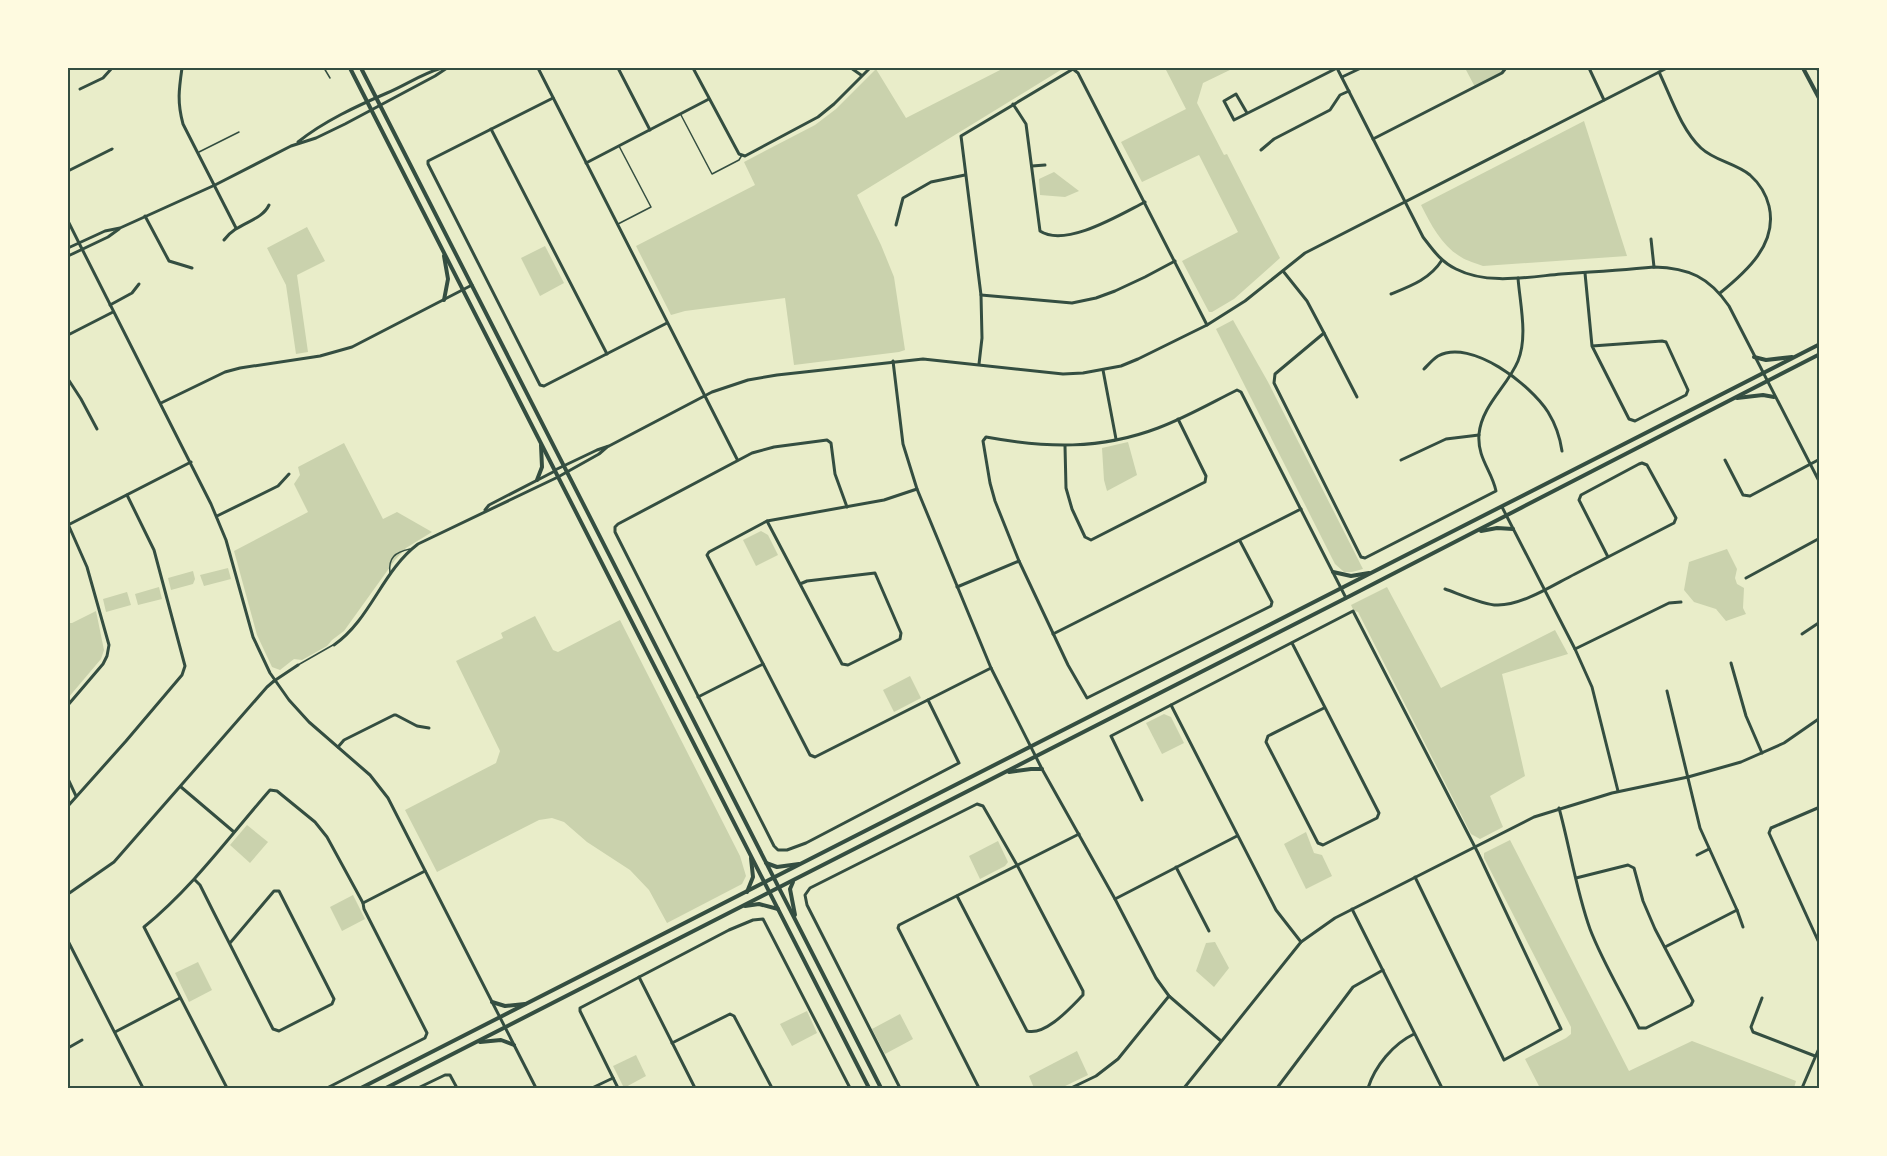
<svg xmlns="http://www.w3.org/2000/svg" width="1887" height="1156" viewBox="0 0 1887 1156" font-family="'Varela Round',sans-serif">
  <rect width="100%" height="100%" fill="#e9edc9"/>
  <!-- green -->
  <g fill="#cad2ad">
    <path d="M1004,68H1064L857,195L881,245L894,277L905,350L899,352L794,365L785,298L685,311L671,315L636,246L755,185L744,162L815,125L836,109L876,69L906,118Z"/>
    <path d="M1165,68H1234L1203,83L1197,103L1224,155L1227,154L1280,258L1234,299L1212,312H1209L1182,261L1238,232L1199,155L1142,182L1121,142L1186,109Z"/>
    <path d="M1465,68H1506L1502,73L1475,87Z"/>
    <path d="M1584,121L1627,256L1483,266C1476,263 1467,261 1461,257C1442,246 1431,225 1421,205Z"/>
    <path d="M1054,172L1079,191L1065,197L1040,195L1039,179Z"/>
    <path d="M307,227L325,261L297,275L308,352L296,354L286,285L267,248Z"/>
    <path d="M545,246L564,283L540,296L521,258Z"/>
    <path d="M1233,320L1268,382L1363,569L1352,572H1344L1335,564L1216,329Z"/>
    <path d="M1128,442L1137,475L1107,491L1104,480L1102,448Z"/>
    <path d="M344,443L383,519L397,512L432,532L406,548L395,560L344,631L332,640L327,646L302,660L294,659L280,670L272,667L257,635L234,551L308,512L294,484L300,475L298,467Z"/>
    <path d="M761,531L768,535L778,555L756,566L743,540Z"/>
    <path d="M1727,549L1737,569L1735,578L1737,584L1744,588L1743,608L1746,614L1726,621L1716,609L1694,602L1684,590L1689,562Z"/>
    <path d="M228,568L231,579L204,586L200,575Z"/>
    <path d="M193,571L195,579L193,584L171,590L168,578Z"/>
    <path d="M159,587L162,599L138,605L135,594Z"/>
    <path d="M1387,587L1441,688L1555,630L1568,654L1502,674L1525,776L1490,796L1503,827L1480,839L1471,834L1358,612L1354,611L1351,605Z"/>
    <path d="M127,592L131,605L106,612L103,599Z"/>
    <path d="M96,611L104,650L101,659L68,698V623H72Z"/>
    <path d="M535,616L553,650L558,652L620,620L740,856L746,876L742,884L667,923L649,890L630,870L587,842L564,822L552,818L539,820L437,872L405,810L496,763L500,751L456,661L503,638L501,633Z"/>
    <path d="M910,676L921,698L894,712L883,690Z"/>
    <path d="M1164,714L1171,717L1184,743L1162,754L1146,723Z"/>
    <path d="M247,825L268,842L250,863L230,845Z"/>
    <path d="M1306,832L1314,853L1322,855L1332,876L1306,889L1284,844Z"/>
    <path d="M1510,840L1629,1071L1692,1041L1796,1081L1794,1088H1540L1525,1059L1566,1038L1571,1034V1027L1484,858V853Z"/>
    <path d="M998,841L1008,862L1005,866L980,879L969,856Z"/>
    <path d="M353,895L365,919L342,931L330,907Z"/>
    <path d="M1215,942L1229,968L1214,987L1196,971L1206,943Z"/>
    <path d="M198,962L212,990L189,1002L175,973Z"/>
    <path d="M807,1011L817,1033L792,1046L780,1024Z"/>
    <path d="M900,1014L913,1039L885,1054L872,1029Z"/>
    <path d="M1077,1051L1088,1075L1061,1088H1034L1029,1076Z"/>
    <path d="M636,1055L646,1076L624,1088L613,1066Z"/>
  </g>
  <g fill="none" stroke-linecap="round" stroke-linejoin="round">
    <!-- service -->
    <g stroke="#344e41" stroke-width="1.5">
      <path d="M324,68L330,78"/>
      <path d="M681,115L712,174L739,160L742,155"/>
      <path d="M199,152L239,132"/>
      <path d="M618,224L651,207L619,146"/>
      <path d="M390,573C388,558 395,552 410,549"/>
      <path d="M298,665L333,645"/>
    </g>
    <!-- minor -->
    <g stroke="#344e41" stroke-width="3">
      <path d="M182,68C179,89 177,102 183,124L236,228"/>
      <path d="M538,68L737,459"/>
      <path d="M618,68L650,130"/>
      <path d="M693,68L739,154L745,156L818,117L834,104L870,68"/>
      <path d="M851,68L861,75"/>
      <path d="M1659,72C1671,97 1681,129 1701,148C1715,161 1735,163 1750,175C1759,183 1766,194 1769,206C1778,244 1746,272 1720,293"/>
      <path d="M1342,77L1361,68"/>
      <path d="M80,89L103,78L112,68"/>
      <path d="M553,98L428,161V164L540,385L544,386L667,323"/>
      <path d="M1013,104L1026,124L1040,231C1066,248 1121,214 1145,202"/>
      <path d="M1247,113L1236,94L1224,101L1234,120L1337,68L1423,237C1433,250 1441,262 1456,269C1487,285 1528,277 1561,274C1592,272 1623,270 1654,267C1689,268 1709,277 1729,306L1820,483"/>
      <path d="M491,129L607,354"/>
      <path d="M1373,139L1502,73L1506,68"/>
      <path d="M1261,150L1274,139L1330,110L1340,95L1349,91"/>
      <path d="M586,163L709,99"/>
      <path d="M1032,166L1045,165"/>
      <path d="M68,171L112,149"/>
      <path d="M145,216L169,261L192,268"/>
      <path d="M68,221L79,243"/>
      <path d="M896,225L903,198L931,182L965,175"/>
      <path d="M1651,239L1654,267"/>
      <path d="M224,240C237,222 261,222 269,205"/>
      <path d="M1283,271L1307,301L1324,333L1275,374L1274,383L1361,557L1365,558L1496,491C1492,471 1477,458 1479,434C1482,405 1507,387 1518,361C1528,336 1520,304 1518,278"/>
      <path d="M1585,273L1592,346L1629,419L1635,421L1686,395L1688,390L1666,342L1662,341L1592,346"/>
      <path d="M1391,294C1411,286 1430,279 1442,260"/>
      <path d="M981,295L1072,303L1096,298L1115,291L1145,277L1175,261"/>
      <path d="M110,305L132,293L139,284"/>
      <path d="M1324,333L1357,397"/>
      <path d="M68,335L113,312"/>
      <path d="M979,364L982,338L981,295L961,136L1073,69L1078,73L1207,325"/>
      <path d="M1424,369C1428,365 1433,359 1438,356C1471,338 1531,385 1548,412C1556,425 1560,437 1562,451"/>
      <path d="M1103,370L1116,439"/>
      <path d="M68,379L81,399L97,429"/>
      <path d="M161,403L225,372L240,368L320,356L352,347L472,285"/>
      <path d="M1065,446L1066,488L1072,509L1085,537L1091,540L1205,482L1206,476L1178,419"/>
      <path d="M1401,460L1446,439L1479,435"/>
      <path d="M1725,460L1743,495L1750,496L1820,459"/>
      <path d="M917,489L884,500L767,521L709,552L707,555L810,755L815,757L991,668"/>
      <path d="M847,507L835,474L831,443L827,440L774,447L752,453L618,524L615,527V532L774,846L778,850H787L806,843L959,763L928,700"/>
      <path d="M1502,507L1575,649L1592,687L1618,791"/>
      <path d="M485,510L489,505L555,471"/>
      <path d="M217,516L278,486L289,474"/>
      <path d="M767,521L842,664L848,665L900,639L901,633L875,573L807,581L800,584"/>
      <path d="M68,524L87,567L109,645L107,656L103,664L68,705"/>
      <path d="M68,525L191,462"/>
      <path d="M1240,541L1272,602L1271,606L1087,698L1068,665L1019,561L995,501L990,483L983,441L986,437C1046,448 1100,450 1158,428C1185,418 1211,403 1237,390L1241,392L1346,598"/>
      <path d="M1746,578L1820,538"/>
      <path d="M957,587L1019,561"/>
      <path d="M1445,589C1457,593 1486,606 1498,605C1523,605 1553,585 1575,574C1608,557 1641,540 1674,523L1676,518L1647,465L1642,463L1639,464L1581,495L1579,500L1608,557"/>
      <path d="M1053,634L1301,509"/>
      <path d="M1802,634L1820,622"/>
      <path d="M1292,643L1379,813L1377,818L1323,845L1318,843L1266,742L1268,736L1324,708"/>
      <path d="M334,645C371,619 382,571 418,544L558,477"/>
      <path d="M1575,649L1669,603L1681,602"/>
      <path d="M1731,663L1746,716L1762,753"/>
      <path d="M274,681L298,665"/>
      <path d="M698,697L763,664"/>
      <path d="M338,747L344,740L394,715H396L417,726L429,728"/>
      <path d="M68,779L76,796"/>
      <path d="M181,787L234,832"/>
      <path d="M1142,800L1111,736L1171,705"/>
      <path d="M68,806L126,741L182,675L185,666L154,550L127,495"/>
      <path d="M1820,807L1771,828L1769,833L1820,945"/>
      <path d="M1559,808C1570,848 1576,890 1590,929C1603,963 1623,995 1639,1028H1646L1691,1005L1693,1001L1655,929L1643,901L1634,868L1628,865L1576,878"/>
      <path d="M1697,855L1709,849"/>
      <path d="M1176,867L1209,931"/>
      <path d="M195,880L200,885L213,911L273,1029L279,1031L332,1004L334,999L279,891H274L230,943"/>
      <path d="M1115,899L1237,836"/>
      <path d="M363,903L425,871"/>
      <path d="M1352,909L1442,1088"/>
      <path d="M1737,910L1743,927"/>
      <path d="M68,941L143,1088"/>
      <path d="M1301,942L1276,910L1171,705L1353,611L1478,853L1561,1029L1504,1060L1415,877"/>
      <path d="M1665,947L1737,910L1700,828L1667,691"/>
      <path d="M639,977L695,1088"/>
      <path d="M1762,998L1751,1027L1753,1032L1815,1056"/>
      <path d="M115,1032L180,998"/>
      <path d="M672,1043L730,1014L734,1016L772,1088"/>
      <path d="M68,1048L82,1040"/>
      <path d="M227,1088L144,927C193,887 229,837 270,790L277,791L315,822L327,837L363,903L364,909L427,1033L425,1038L327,1088"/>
      <path d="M418,1088L445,1075H450L457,1088"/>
      <path d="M592,1088L613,1078"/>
      <path d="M618,1088L580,1011V1008L729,930L753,920L763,919L850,1088"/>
      <path d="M900,1088L807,905L805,895L810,888L977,804L983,806L1017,865L1083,991V995C1071,1007 1046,1036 1027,1031L957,896"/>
      <path d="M979,1088L898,928L899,925L1079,834"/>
      <path d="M1071,1088L1096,1076L1118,1059L1169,996"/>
      <path d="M1277,1088L1353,987L1383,970"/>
      <path d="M1368,1088C1375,1066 1393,1044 1414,1034"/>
    </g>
    <!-- tertiary -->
    <g stroke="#344e41" stroke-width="3">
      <path d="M1589,68L1604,100"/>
      <path d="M298,142C324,121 357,106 387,93C406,85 423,73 442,68"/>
      <path d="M79,243L211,504L226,540L253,637L270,673L289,700L309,722L370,775L388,798L536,1088"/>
      <path d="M68,248L105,231L120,228L215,185L291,146L316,138L345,124L435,76L447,68"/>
      <path d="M68,256L108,237L119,229"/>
      <path d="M893,361L903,444L917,489L991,668L1042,769L1115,899L1156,978L1169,996L1221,1041"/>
      <path d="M555,470L597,450L609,446L712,392L748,380L777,375L923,359L1063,374L1083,373L1121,366L1138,359L1207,325L1245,301L1305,253L1667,68"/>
      <path d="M558,477L599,454L607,447"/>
      <path d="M68,894L114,862L267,687L274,681"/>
      <path d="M1184,1088L1301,942L1335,918L1534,817L1612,793L1688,777L1741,762L1784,743L1820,718"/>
      <path d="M1802,1088L1820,1046"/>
    </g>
    <!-- secondary -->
    <g stroke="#344e41" stroke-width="4">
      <path d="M350,68L869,1088"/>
      <path d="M361,68L881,1088"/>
      <path d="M1803,68L1820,100"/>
      <path d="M444,300L448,279L444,256"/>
      <path d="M1754,357L1766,360L1792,357"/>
      <path d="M1737,398L1763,395L1774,397"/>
      <path d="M537,480L542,467L541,445"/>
      <path d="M1481,531L1497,528L1513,529"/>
      <path d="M1333,572L1351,576L1369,573"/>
      <path d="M1009,772L1031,769H1042"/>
      <path d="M766,863L777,867L799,864"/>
      <path d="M793,882L790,889L795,915"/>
      <path d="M747,892L753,877L751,858"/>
      <path d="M745,906L759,904L778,909"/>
      <path d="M492,1002L505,1006L525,1004"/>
      <path d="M480,1042L501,1040L514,1045"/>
      <path d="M361,1088L1820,344"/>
      <path d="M386,1088L1346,598L1820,354"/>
    </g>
    <!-- tram -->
    <path stroke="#7c8e77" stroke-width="1.5" d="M1816,68L1820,75"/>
  </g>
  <!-- border -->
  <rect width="1887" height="1156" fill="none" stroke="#fefae0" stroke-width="138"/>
  <rect x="69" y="69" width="1749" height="1018" fill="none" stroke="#344e41" stroke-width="2"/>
</svg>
